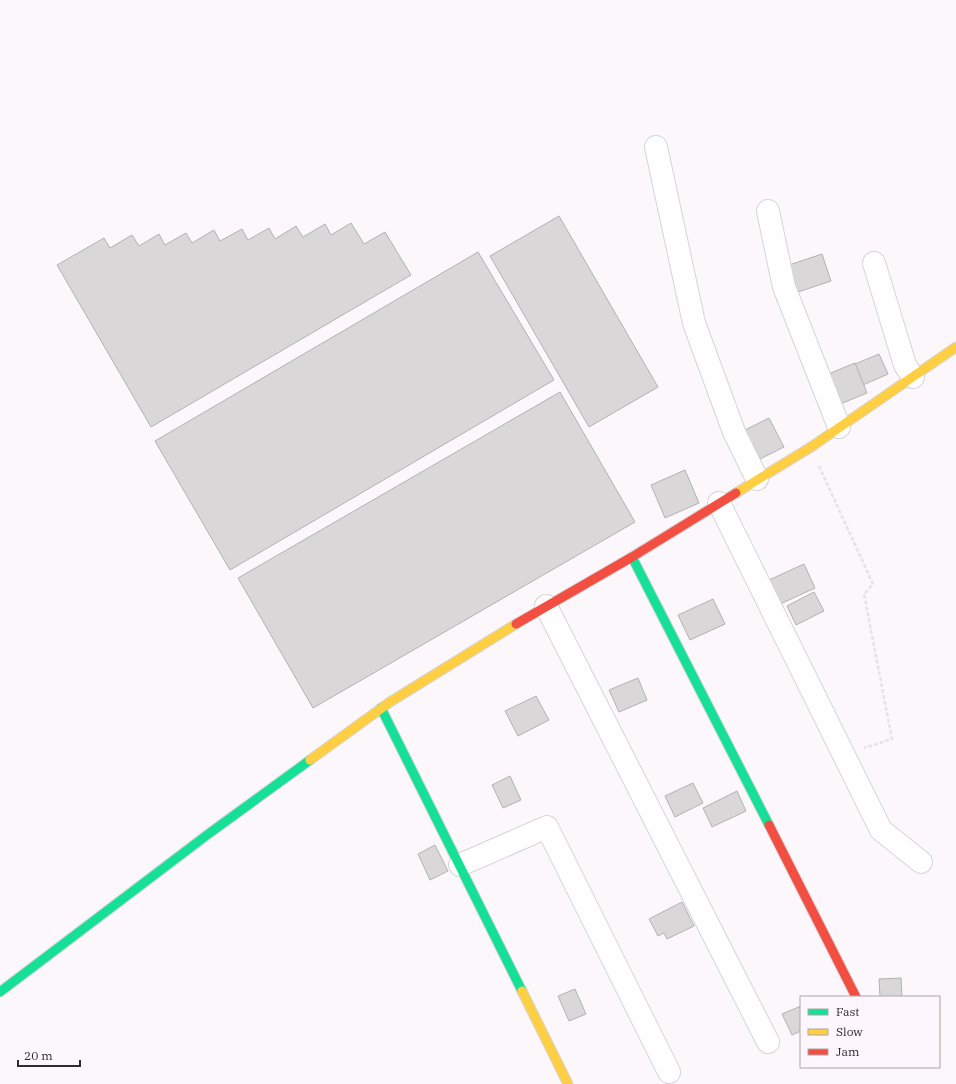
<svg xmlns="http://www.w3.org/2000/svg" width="956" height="1084" viewBox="0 0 956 1084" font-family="'IBM Plex Serif',serif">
  <rect width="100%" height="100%" fill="#fcf7fb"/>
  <!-- building -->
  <g fill="#d9d7d8" stroke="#b3b1b1">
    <path d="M559,216L658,387L589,427L490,256Z"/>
    <path d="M351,223L364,244L385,232L411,275L151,427L57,265L104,238L110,248L132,235L139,246L159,234L165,245L186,233L192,243L214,230L220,241L242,229L248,240L269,228L275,239L296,226L303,237L325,224L331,235Z"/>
    <path d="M478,252L554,380L230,570L155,441Z"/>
    <path d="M822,254L831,281L795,293L786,266Z"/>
    <path d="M879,354L888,374L863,385L855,364Z"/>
    <path d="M855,363L867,393L833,407L821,377Z"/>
    <path d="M560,392L635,522L313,708L238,578Z"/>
    <path d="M769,418L784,447L760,459L753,445L739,433Z"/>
    <path d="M685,470L699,503L665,518L651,485Z"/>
    <path d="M804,564L815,588L780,604L769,580Z"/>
    <path d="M814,592L824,611L796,625L787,606Z"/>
    <path d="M713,599L725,624L690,640L678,615Z"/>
    <path d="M638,678L647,700L619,712L609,690Z"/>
    <path d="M536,696L549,720L518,736L505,711Z"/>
    <path d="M510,776L521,800L503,808L492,785Z"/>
    <path d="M693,783L703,803L675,817L665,796Z"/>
    <path d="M737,791L746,811L712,827L703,808Z"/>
    <path d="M435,845L448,871L430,880L418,854Z"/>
    <path d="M682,902L694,926L667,939L664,933L658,936L649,919Z"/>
    <path d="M901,978L902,997H880L879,979Z"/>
    <path d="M575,989L586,1014L569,1021L558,996Z"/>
    <path d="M801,1006V1031L792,1035L782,1014Z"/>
  </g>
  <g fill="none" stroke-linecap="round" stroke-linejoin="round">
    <defs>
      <g id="street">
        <path d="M656,147L694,323L734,432L757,479"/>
        <path d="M768,211L784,287L839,427"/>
        <path d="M874,263L905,365L913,377"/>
        <path d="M719,503L881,830L921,862"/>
        <path d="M546,606L768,1042"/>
        <path d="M460,865L547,827L669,1072"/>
      </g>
      <g id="fast">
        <path d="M632,557L769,825"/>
        <path d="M381,708L522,991"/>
        <path d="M0,992L207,835L310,760"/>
      </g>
      <g id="slow">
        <path d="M736,493L811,447L956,347"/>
        <path d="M310,760L390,702L516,624"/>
        <path d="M522,991L568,1084"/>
      </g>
      <g id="jam">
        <path d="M516,624L632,557L736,493"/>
        <path d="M769,825L856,997"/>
      </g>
    </defs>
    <!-- street casing -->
    <use href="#street" stroke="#d7d4d7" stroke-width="24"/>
    <!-- fast casing -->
    <use href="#fast" stroke="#d7d4d7" stroke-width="11"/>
    <!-- slow casing -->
    <use href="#slow" stroke="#d7d4d7" stroke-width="11"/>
    <!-- jam casing -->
    <use href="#jam" stroke="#d7d4d7" stroke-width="11"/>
    <!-- path -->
    <path stroke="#e5e4e5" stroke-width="2.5" stroke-dasharray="4 2" stroke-linecap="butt" d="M819,466L873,584L864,594L892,739L864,748"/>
    <!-- street -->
    <use href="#street" stroke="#fffefe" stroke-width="22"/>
    <!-- fast -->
    <use href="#fast" stroke="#16e098" stroke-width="9"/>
    <!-- slow -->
    <use href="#slow" stroke="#ffcf43" stroke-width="9"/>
    <!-- jam -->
    <use href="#jam" stroke="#f24e42" stroke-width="9"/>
  </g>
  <!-- legend -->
  <rect x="800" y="996" width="140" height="72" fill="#fdf6fc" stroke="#aba5aa"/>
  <rect x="808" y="1009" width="20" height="6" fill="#16e098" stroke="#aba5aa"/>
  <text x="836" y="1016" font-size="12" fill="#2f2c2f">Fast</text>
  <rect x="808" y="1029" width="20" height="6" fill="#ffcf43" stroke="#aba5aa"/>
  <text x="836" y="1036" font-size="12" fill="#2f2c2f">Slow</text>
  <rect x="808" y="1049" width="20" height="6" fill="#f24e42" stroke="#aba5aa"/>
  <text x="836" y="1056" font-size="12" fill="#2f2c2f">Jam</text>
  <!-- scale -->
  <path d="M18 1060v6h62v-6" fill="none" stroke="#2f2c2f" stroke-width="2"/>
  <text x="24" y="1060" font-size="12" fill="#2f2c2f" stroke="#fdf6fc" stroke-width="3" paint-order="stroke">20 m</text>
</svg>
